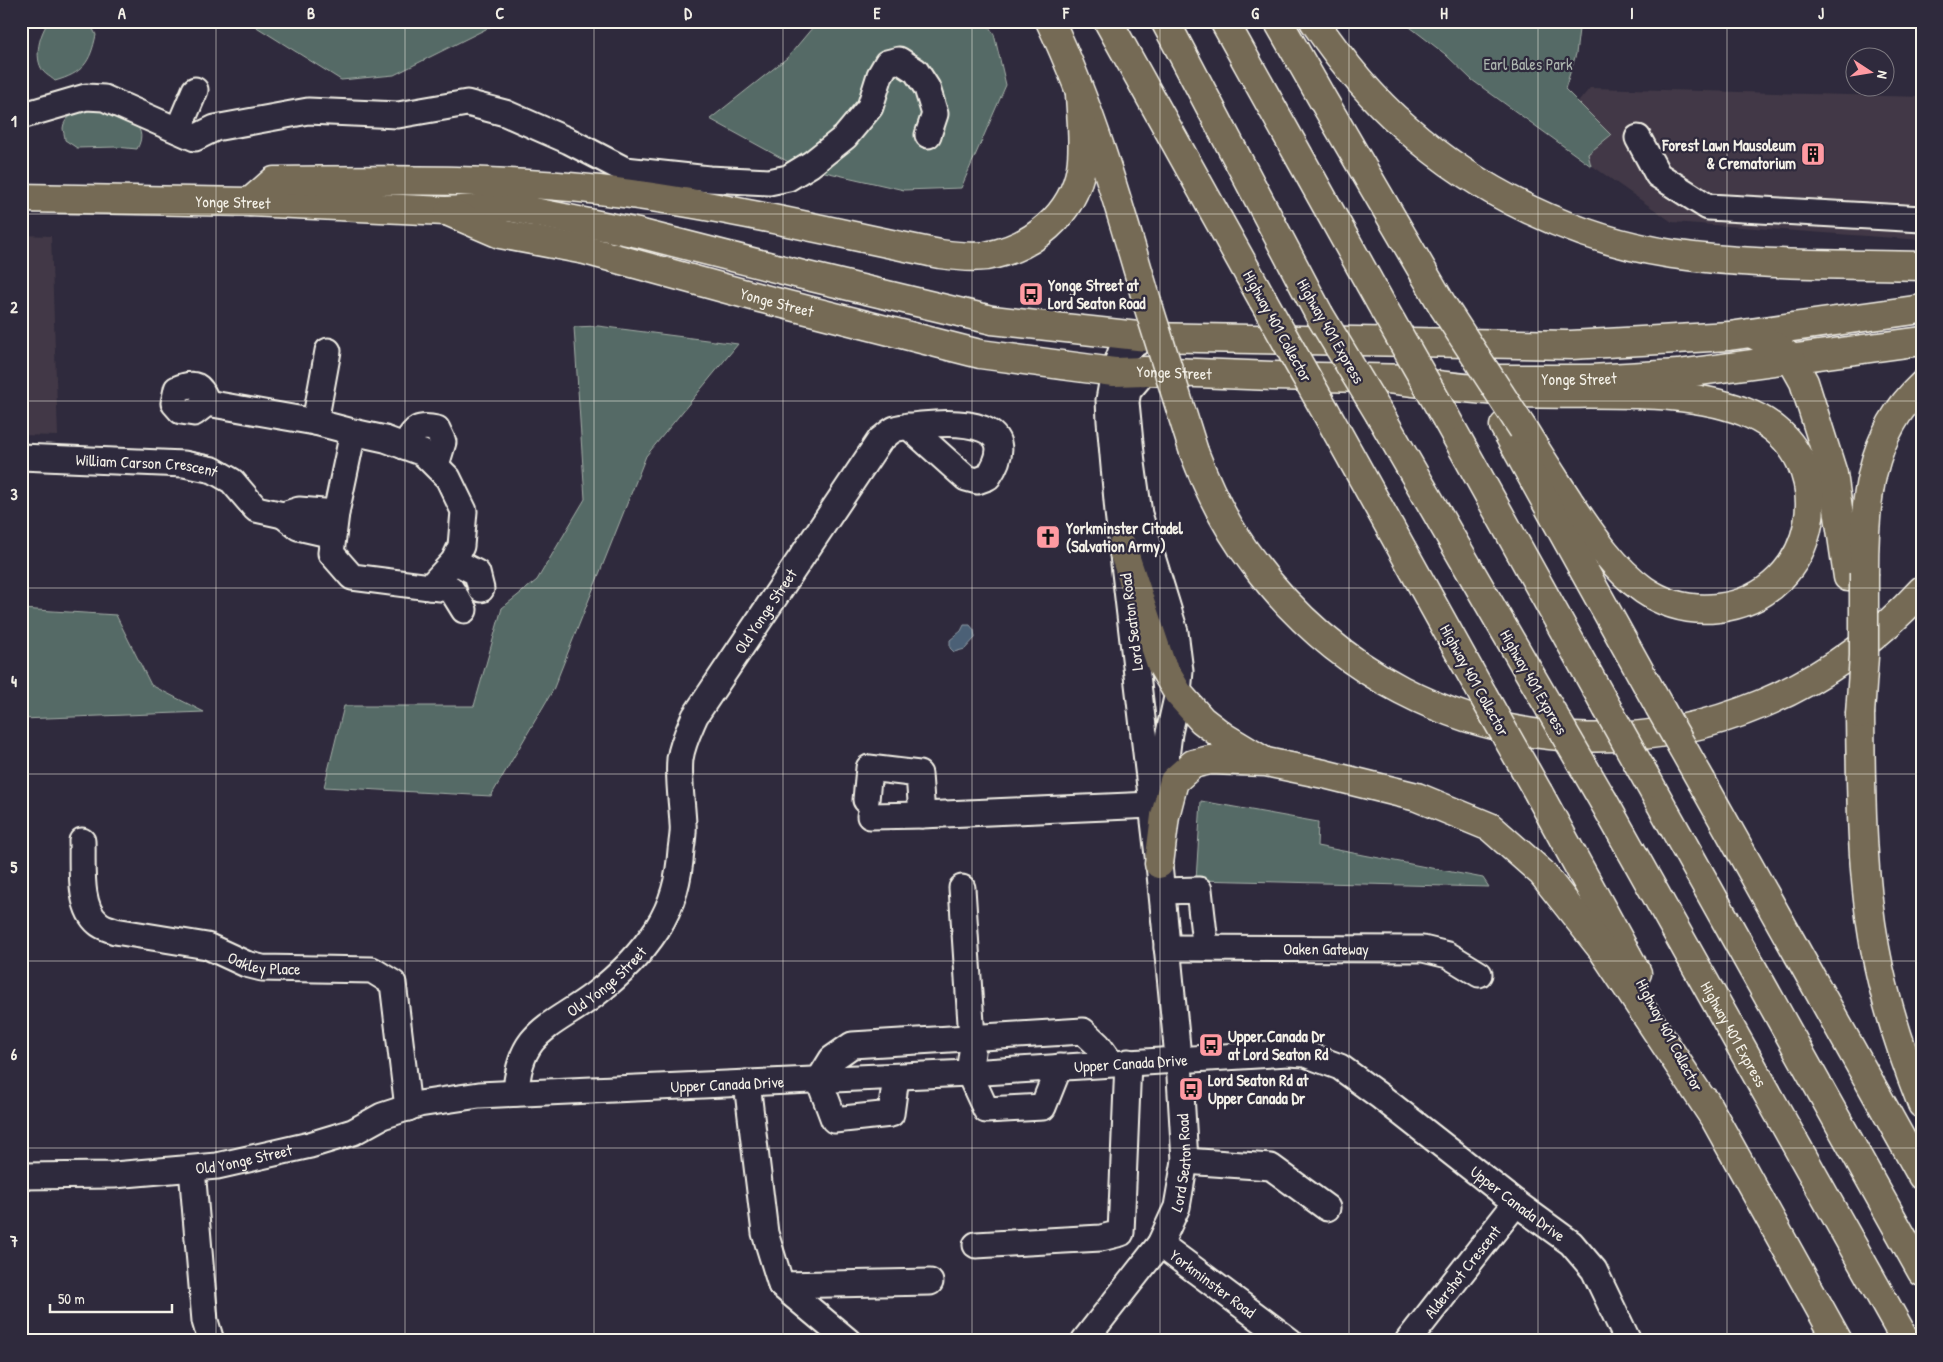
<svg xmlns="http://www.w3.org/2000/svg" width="1943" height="1362" viewBox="0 0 1943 1362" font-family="'Patrick Hand',sans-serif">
  <rect width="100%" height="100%" fill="#2f2a3d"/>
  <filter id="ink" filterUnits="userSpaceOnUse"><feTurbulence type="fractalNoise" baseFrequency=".02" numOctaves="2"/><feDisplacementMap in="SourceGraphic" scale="10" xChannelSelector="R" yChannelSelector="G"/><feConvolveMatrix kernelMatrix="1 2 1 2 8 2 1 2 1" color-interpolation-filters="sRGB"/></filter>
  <g filter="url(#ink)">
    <!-- built -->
    <g fill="#423946">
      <path d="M1590,88L1922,97V240L1672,222L1550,136Z"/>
      <path d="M21,235L51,236L58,436L21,435Z"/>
    </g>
    <!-- green -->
    <g fill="#556b66" stroke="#a4aea7">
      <path d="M49,21H89L96,35C90,63 83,73 55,81C52,78 45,74 43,71C33,57 40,33 49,21Z"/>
      <path d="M247,21H502L394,75L341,80Z"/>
      <path d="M818,21H985L994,34L1006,85L961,188L904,190L794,165L710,119L787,58Z"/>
      <path d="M1402,21H1580L1576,54L1565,89L1611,135L1588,154L1591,166L1472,80L1445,54Z"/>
      <path d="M101,109C120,116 152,122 137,149L116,147L77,148L65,140C65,136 63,131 63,128C65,111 88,111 101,109Z"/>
      <path d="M598,326L738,344L646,456L553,690L491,796L324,787L344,706H474L502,608L537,580L585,499L574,327Z"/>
      <path d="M21,609L116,615L151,685L204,712L21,719Z"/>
      <path d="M1201,801L1318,822L1317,846L1483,878L1489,887L1196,880Z"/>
    </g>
    <!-- water -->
    <path fill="#4c6176" stroke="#8f9ba4" d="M964,625H970L974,630L975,638L965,649L954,652L950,648V640L961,631Z"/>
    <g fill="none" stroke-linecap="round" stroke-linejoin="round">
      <defs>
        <g id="minor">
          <path d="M21,116L86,97L104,98L195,138L215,128L308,111L398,115L467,103L505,113L569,141L625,170L709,179L769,182L788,178L811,164L845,137L870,107L880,75L887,63L899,60L916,71L927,88L935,114L928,135"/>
          <path d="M178,130L195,90"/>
          <path d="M1638,138L1658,175L1708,207L1922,219"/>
          <path d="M1145,371L1128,391L1126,402L1132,463L1139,514L1175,632L1180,671L1178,693L1169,733L1161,799"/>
          <path d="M207,403C201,385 195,381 177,389L174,403L181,411L194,413L207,403L315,422L353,432L385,439L423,453L448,478L464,511L461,546L454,561L430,587L352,577L331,553L336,513L353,432"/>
          <path d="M315,422L328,351"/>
          <path d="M404,446C415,430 416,424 437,429L443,442L436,465"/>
          <path id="s1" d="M21,457L184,464L213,470L232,481L256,509L283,515L299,510L336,513"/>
          <path d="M283,515L298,527L333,535"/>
          <path d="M454,561L477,573L481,589"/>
          <path d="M430,587L451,589L464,610"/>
          <path d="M866,800L869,768L919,774L922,815L1152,805"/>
          <path d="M870,816L922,815"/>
          <path id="s2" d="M82,841C83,865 78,907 98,923C102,927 110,929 115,931L207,946L246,964L262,968L372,970L393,983L408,1108"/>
          <path d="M962,888L972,1038V1052L969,1073L986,1110L1043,1107L1059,1067"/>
          <path d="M1162,891L1199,890L1204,934"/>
          <path id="s3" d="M1167,948L1423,949L1448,955L1479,974"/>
          <path d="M896,1077L891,1114L834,1120L819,1080L832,1059L852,1045L1083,1031L1098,1045L1111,1063"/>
          <path d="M747,1083L765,1233L781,1285L930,1282"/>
          <path id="s4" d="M516,1093C519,1030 552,1027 594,995C619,976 640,955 657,929C673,904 679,879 681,850C682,841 684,832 683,824C682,802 678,780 680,759C682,744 689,730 695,716L880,440C885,437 890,431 895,429C903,426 914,426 922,425C959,421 1025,422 988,477L977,481L966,478L908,426"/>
          <path d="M1185,1161L1271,1167L1327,1208"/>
          <path d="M192,1169L205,1321L211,1341"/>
          <path id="s5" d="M21,1176L114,1175L217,1166L310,1145L353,1132L382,1116L419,1104L479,1095L969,1073L1288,1053L1305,1054L1340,1067L1381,1097L1516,1203L1571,1243L1594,1270L1628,1341"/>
          <path id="s6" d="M1160,1244L1290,1341"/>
          <path d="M976,1245L1101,1238L1121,1233L1128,1062"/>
          <path d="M781,1285L848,1341"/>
          <path id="s7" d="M1084,1341L1160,1244L1177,1207L1185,1161L1180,1077L1159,864L1118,512L1110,421L1109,400L1114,372L1121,352L1147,337"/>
          <path id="s8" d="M1408,1341L1516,1203"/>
        </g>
        <g id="major">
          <path id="s9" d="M21,198L250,202L446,211L509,207L638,233L803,275L992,320L1147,337L1571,345L1729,336L1922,309"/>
          <path id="s10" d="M449,212L500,234L585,250L760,298L980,354L1114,372L1145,371L1273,376L1413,379"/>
          <path id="s11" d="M1488,379H1591L1678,374L1922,341"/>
        </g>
        <g id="highway">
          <path d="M1050,21C1093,112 1120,209 1148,305"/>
          <path d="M1108,21L1263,300"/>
          <path d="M1165,21L1319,314"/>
          <path d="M1224,21L1384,309"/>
          <path d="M1278,21L1323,100L1443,306"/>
          <path d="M1314,21C1340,59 1370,97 1405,127C1479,193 1574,239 1672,254C1753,266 1840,264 1922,266"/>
          <path d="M250,202L274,181C383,180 491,178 599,190C714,203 826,231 940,254C955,256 971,258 986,256C1032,248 1073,215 1081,168C1085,144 1081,118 1080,94"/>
          <path d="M1751,333L1775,346L1790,357L1804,382L1833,474L1848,577"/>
          <path d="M1388,379C1433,384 1479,391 1525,393C1593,396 1690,386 1752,415C1846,458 1819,597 1718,608C1691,611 1666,605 1644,590C1613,568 1591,534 1570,503C1554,478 1538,454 1523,429"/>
          <path d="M1326,412L1483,695"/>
          <path d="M1380,415L1549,707"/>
          <path d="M1446,418L1607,708"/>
          <path d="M1504,426L1659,706"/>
          <path d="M1194,452C1209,491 1227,529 1253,562C1420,787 1735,795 1922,590"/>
          <path d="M1122,547L1161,664L1178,693L1202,720L1224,737L1262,760"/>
          <path d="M1864,573C1864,505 1868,435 1922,385"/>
          <path d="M1860,714C1861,792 1861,871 1875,948C1884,998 1903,1056 1922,1104"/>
          <path d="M1702,782L1922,1176"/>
          <path d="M1649,783L1922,1272"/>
          <path d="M1539,794L1637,973"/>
          <path id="s12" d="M1604,802L1906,1341"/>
          <path d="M1159,864L1165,816L1174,781L1193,764L1210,760L1266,762L1324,774L1417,797L1490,827L1542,873L1602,949L1713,1116"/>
          <path d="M1705,1101L1838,1341"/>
        </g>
      </defs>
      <!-- minor casing -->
      <use href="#minor" stroke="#f4f1e8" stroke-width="29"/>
      <!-- major casing -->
      <use href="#major" stroke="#f4f1e8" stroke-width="31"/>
      <!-- highway casing -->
      <use href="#highway" stroke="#f4f1e8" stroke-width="31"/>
      <!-- minor -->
      <use href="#minor" stroke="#2f2a3d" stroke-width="25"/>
      <!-- major -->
      <use href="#major" stroke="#756a55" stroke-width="28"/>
      <!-- highway -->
      <use href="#highway" stroke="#756a55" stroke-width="28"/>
      <defs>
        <g id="highway-bridge">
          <path d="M1263,300L1326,412"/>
          <path d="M1148,305L1194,452"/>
          <path d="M1443,306L1523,429"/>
          <path d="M1384,309L1446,418"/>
          <path d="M1319,314L1380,415"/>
          <path d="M1483,695L1539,794"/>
          <path d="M1659,706L1702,782"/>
          <path d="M1549,707L1604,802"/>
          <path d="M1607,708L1649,783"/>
          <path d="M1860,714L1864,656V573"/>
        </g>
      </defs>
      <!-- highway-bridge casing -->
      <use href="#highway-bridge" stroke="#f4f1e8" stroke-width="31" stroke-linecap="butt"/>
      <!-- highway-bridge -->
      <use href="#highway-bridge" stroke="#756a55" stroke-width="28"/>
    </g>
  </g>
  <!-- grid -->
  <path fill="none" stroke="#f4f1e8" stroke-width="1" stroke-opacity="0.55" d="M216,21V1341M405,21V1341M594,21V1341M783,21V1341M972,21V1341M1160,21V1341M1349,21V1341M1538,21V1341M1727,21V1341M21,214H1922M21,401H1922M21,588H1922M21,774H1922M21,961H1922M21,1148H1922"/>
  <!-- icons -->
  <defs>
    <symbol id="building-square" viewBox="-11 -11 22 22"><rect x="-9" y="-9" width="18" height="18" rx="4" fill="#ff9aa2" stroke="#2f2a3d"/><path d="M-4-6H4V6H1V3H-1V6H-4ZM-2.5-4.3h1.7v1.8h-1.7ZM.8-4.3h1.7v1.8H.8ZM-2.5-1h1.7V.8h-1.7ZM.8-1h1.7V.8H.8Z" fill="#111"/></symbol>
    <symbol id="bus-square" viewBox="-11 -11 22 22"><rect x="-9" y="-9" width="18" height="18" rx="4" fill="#ff9aa2" stroke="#2f2a3d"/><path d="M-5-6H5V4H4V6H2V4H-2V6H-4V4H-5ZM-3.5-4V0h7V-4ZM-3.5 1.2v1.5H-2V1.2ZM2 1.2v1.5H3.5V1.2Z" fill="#111"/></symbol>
    <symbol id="church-square" viewBox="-11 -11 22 22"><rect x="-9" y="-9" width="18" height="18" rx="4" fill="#ff9aa2" stroke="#2f2a3d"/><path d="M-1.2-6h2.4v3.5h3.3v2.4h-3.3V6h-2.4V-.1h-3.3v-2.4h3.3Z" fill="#111"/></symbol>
  </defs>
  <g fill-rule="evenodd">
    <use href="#building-square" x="1799" y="140" width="28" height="28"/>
    <use href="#bus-square" x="1017" y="280" width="28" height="28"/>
    <use href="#church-square" x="1034" y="523" width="28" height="28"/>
    <use href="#bus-square" x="1197" y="1031" width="28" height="28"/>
    <use href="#bus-square" x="1177" y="1075" width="28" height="28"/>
  </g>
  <g text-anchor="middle" stroke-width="4.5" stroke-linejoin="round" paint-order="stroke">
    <!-- park labels -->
    <g font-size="16" fill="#acb5ae" stroke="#2f2a3d">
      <text x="1528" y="70">Earl Bales Park</text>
    </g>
    <!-- poi labels -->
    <g font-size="16" font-weight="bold" fill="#f4f1e8" stroke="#2f2a3d" text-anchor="start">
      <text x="1796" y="151" text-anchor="end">Forest Lawn Mausoleum<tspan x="1796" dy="18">&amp; Crematorium</tspan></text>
      <text x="1048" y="291">Yonge Street at<tspan x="1048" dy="18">Lord Seaton Road</tspan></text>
      <text x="1066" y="534">Yorkminster Citadel<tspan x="1066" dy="18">(Salvation Army)</tspan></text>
      <text x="1228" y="1042">Upper Canada Dr<tspan x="1228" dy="18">at Lord Seaton Rd</tspan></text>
      <text x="1208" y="1086">Lord Seaton Rd at<tspan x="1208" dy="18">Upper Canada Dr</tspan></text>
    </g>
    <!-- street labels -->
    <g font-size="16" fill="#f4f1e8" stroke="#2f2a3d">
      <text dy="6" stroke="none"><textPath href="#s9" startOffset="212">Yonge Street</textPath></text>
      <text dy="6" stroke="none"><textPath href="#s10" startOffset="341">Yonge Street</textPath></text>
      <text transform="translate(1278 326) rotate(61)" y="6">Highway 401 Collector</text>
      <text transform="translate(1331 331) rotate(60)" y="6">Highway 401 Express</text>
      <text dy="6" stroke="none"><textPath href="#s10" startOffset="746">Yonge Street</textPath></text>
      <text dy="6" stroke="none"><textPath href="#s11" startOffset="91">Yonge Street</textPath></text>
      <text dy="6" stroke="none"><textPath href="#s1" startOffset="126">William Carson Crescent</textPath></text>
      <text dy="6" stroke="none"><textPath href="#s4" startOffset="571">Old Yonge Street</textPath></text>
      <text transform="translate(1131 622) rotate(-97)" y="6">Lord Seaton Road</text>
      <text transform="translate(1475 680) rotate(61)" y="6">Highway 401 Collector</text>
      <text transform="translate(1534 682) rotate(60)" y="6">Highway 401 Express</text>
      <text dy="6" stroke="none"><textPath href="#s3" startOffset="159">Oaken Gateway</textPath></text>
      <text dy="6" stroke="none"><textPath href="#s2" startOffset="259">Oakley Place</textPath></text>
      <text dy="6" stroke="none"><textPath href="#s4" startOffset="151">Old Yonge Street</textPath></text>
      <text dy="6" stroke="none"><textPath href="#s12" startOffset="266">Highway 401 Express</textPath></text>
      <text transform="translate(1670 1035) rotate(62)" y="6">Highway 401 Collector</text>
      <text dy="6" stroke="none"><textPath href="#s5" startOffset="1122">Upper Canada Drive</textPath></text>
      <text dy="6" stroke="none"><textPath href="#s5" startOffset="718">Upper Canada Drive</textPath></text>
      <text dy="6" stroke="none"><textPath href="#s5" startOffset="224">Old Yonge Street</textPath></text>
      <text dy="6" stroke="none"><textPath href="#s7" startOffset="209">Lord Seaton Road</textPath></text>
      <text dy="6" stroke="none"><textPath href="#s5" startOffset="1558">Upper Canada Drive</textPath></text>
      <text dy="6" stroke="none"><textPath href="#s8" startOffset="88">Aldershot Crescent</textPath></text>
      <text dy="6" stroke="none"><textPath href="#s6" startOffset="66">Yorkminster Road</textPath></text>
    </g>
  </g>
  <!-- margin -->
  <rect width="1943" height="1362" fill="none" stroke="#2f2a3d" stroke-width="55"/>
  <!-- north arrow -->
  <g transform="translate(1870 72) rotate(102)"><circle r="24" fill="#2f2a3d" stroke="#7e7a81"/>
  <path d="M0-4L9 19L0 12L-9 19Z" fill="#ff9aa2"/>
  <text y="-8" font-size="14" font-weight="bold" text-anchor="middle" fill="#f4f1e8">N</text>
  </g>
  <!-- scale -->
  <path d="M50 1304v8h122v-8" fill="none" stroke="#f4f1e8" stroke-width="2.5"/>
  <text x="58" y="1304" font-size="15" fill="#f4f1e8" stroke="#2f2a3d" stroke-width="4" paint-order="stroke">50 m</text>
  <rect x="28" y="28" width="1888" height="1306" fill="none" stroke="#f4f1e8" stroke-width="2"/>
  <g font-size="16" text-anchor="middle" font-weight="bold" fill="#f4f1e8">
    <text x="122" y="19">A</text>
    <text x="311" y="19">B</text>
    <text x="500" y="19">C</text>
    <text x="688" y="19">D</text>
    <text x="877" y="19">E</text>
    <text x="1066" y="19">F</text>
    <text x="1255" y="19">G</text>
    <text x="1444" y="19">H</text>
    <text x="1632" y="19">I</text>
    <text x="1821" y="19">J</text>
    <text x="14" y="127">1</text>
    <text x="14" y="313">2</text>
    <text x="14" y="500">3</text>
    <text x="14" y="687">4</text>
    <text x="14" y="873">5</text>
    <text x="14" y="1060">6</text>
    <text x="14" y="1247">7</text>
  </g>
</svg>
